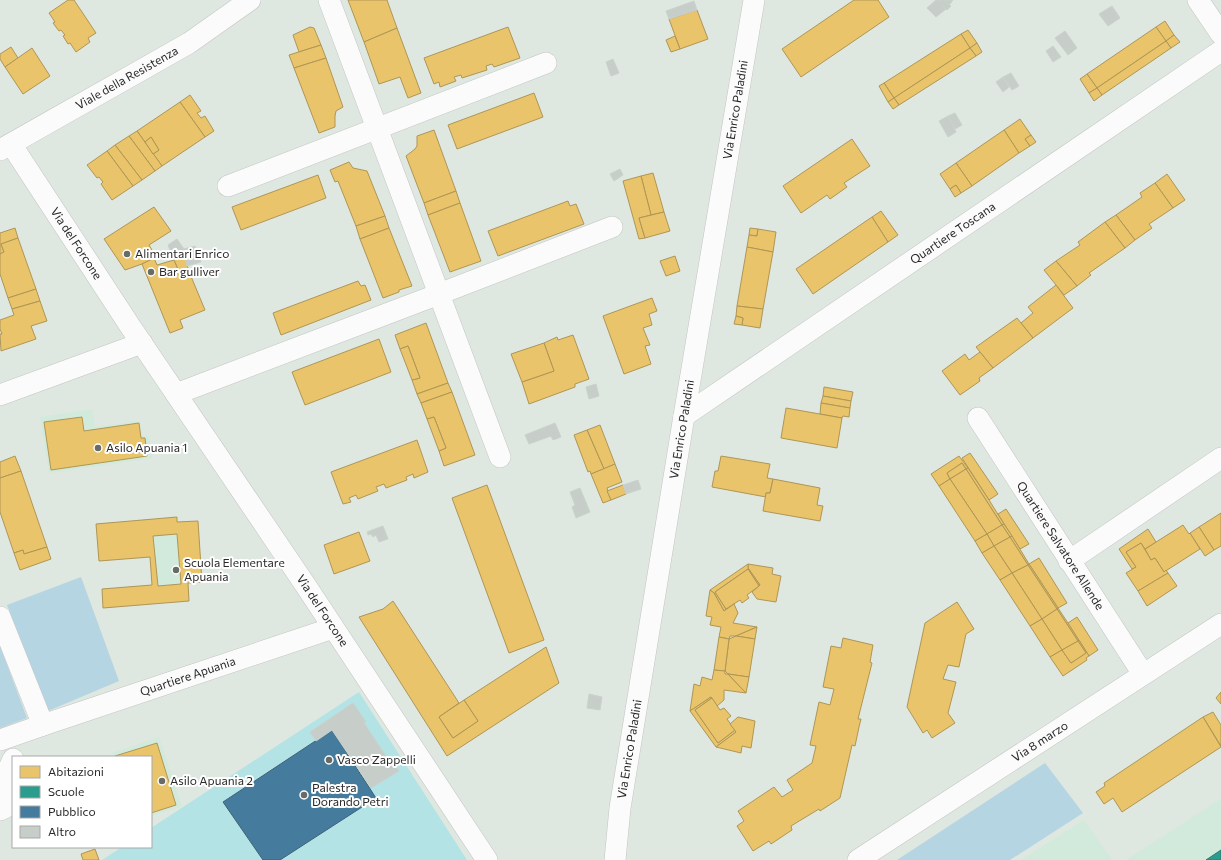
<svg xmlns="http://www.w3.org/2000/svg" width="1221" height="860" viewBox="0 0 1221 860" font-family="Commissioner,sans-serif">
  <rect width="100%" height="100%" fill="#dee7e0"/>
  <!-- education -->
  <g fill="#d2eadb">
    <path d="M92,409L95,427L140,421L142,436H149L152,458L49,473L40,417Z"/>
    <path d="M176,519L187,582L188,600L154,586L151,556L100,560Z"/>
    <path d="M159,737L182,806L151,816V757H113L112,753Z"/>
    <path d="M1221,799V860H1126Z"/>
    <path d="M1084,820L1112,860H1021Z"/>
  </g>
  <!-- green -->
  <g fill="#b6d5e2">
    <path d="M81,577L119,681L48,711L7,605Z"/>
    <path d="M0,646L27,718L0,728Z"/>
    <path d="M1045,763L1083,813L1010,860H897Z"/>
  </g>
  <!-- pitch -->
  <path fill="#b4e3e6" d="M359,692L467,860H102L122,847H151V828Z"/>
  <!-- homes -->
  <g fill="#e9c46a" stroke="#af9656" fill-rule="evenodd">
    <path d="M68,0H74L96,33L88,38L90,42L76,52L70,43L68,44L63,36L65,35L61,30L59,31L53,23L55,22L49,13Z"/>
    <path d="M348,0H387L397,28L364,42Z"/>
    <path d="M854,0H878L889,17L801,77L782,49Z"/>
    <path d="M697,10L708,39L680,49L669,19Z"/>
    <path d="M1165,21L1174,35L1166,41L1156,27Z"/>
    <path d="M310,27L314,28L321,45L299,52L293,35Z"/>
    <path d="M508,27L520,58L494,67L492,64L486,66L487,70L462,78L461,75L454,77L456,81L440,87L439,82L434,84L424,58Z"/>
    <path d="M1156,27L1166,41L1097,88L1087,74Z"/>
    <path d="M397,28L421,93L408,98L400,77L379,84L364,42Z"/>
    <path d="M968,30L977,43L970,48L961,34Z"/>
    <path d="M961,34L970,48L894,98L884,83Z"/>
    <path d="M1174,35L1180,42L1171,48L1166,41Z"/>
    <path d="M675,36L680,49L671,52L666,40Z"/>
    <path d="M1166,41L1171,48L1102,95L1097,88Z"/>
    <path d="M977,43L982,52L976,56L970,48Z"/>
    <path d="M321,45L326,58L294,68L289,55Z"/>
    <path d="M11,47L18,58L5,67L0,59V54Z"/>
    <path d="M32,48L50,76L23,94L5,67Z"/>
    <path d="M970,48L976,56L899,105L894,98Z"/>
    <path d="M326,58L343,107L336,111L335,116V127L319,133L294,68Z"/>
    <path d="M1087,74L1097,88L1089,93L1080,79Z"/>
    <path d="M884,83L894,98L888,102L879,86Z"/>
    <path d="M1097,88L1102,95L1094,101L1089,93Z"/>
    <path d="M534,93L543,117L457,149L448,125Z"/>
    <path d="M190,95L201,111L197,113L201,118L205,116L214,131L205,137L180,102Z"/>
    <path d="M894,98L899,105L893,109L888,102Z"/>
    <path d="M180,102L205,137L162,166L153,154L159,150L151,137L145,142L137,131Z"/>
    <path d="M1020,119L1031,135L1025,139L1030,146L1019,153L1004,130Z"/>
    <path d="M434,130L456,191L424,203L406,156L415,149L417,146V136Z"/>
    <path d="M1004,130L1019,153L972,186L956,163Z"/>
    <path d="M137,131L162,166L155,171L129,136Z"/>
    <path d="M1031,135L1036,142L1030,146L1025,139Z"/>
    <path d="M129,136L155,171L142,180L115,145Z"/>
    <path d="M151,137L159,150L153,154L145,142Z"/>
    <path d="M852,139L870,166L844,183L847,187L830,199L827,195L801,213L783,186Z"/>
    <path d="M115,145L142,180L133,186L107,151Z"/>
    <path d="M107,151L133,186L112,200L101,184L103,182L99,177L97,178L87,165Z"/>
    <path d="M349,162L353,168L367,171L385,216L356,226L338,181L335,182L330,170Z"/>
    <path d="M956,163L972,186L961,193L956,185L950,189L940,174Z"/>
    <path d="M653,173L664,212L651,215L641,176Z"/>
    <path d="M1167,174L1185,200L1173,208L1155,183Z"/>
    <path d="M318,175L326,198L241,230L232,207Z"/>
    <path d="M641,176L651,215L639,218L645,238L639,239L623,181Z"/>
    <path d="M1155,183L1173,208L1149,224L1152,228L1135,240L1116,215L1142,197L1140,193Z"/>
    <path d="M956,185L961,193L955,197L950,189Z"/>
    <path d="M456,191L460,203L428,215L424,203Z"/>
    <path d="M568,201L570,206L576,204L584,224L498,256L488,231Z"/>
    <path d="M460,203L481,261L450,272L428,215Z"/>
    <path d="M154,207L171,231L149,245L156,257L142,264L125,270L104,239Z"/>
    <path d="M881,211L898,235L888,242L872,217Z"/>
    <path d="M664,212L670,231L645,238L639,218Z"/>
    <path d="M1116,215L1135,240L1125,248L1105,222Z"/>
    <path d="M385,216L389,228L360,239L356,226Z"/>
    <path d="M872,217L888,242L813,294L796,269Z"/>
    <path d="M1105,222L1125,248L1089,273L1091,275L1077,286L1056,261L1080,245L1078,242Z"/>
    <path d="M15,228L18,238L1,244L4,252L0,254V233Z"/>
    <path d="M389,228L412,286L399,290V292L383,298L360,239Z"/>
    <path d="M750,228L758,229L757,236L749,235Z"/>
    <path d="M758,229L776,232L773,252L747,247L749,235L757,236Z"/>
    <path d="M18,238L36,289L8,298L0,274V254L4,252L1,244Z"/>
    <path d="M747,247L773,252L763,309L737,306Z"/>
    <path d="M184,256L190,274L181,277L174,260Z"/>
    <path d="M675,256L680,271L666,276L660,261Z"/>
    <path d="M154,258L157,265L174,260L181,277L190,274L205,310L180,320L183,328L170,333L142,264Z"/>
    <path d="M1056,261L1077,286L1064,295L1044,270Z"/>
    <path d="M358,281L361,286L365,285L371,300L281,335L273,313Z"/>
    <path d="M1056,285L1073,308L1033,338L1021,323L1033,313L1028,307Z"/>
    <path d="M36,289L40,301L12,309L8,298Z"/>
    <path d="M652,298L657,311L649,314L652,325L643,328L650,345L645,346L651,364L624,374L603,316Z"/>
    <path d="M40,301L47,321L31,326L36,339L1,351L0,334H2L0,329V320L14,315L12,309Z"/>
    <path d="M737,306L763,309L760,328L742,325L743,318L736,316Z"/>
    <path d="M736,316L743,318L742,325L734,324Z"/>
    <path d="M1017,318L1033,338L993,368L976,347Z"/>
    <path d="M426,323L448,383L417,394L412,380L420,378L408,346L400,349L395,335Z"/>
    <path d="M573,335L589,379L575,384V387L529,404L522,382L554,371L544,343L557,337L558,340Z"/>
    <path d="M379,339L391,372L305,405L292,372Z"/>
    <path d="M544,343L554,371L522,382L511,354Z"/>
    <path d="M408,346L420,378L412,380L400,349Z"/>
    <path d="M980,352L993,368L979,378L980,381L960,395L942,371L965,354L969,360Z"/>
    <path d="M448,383L452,392L421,403L417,394Z"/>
    <path d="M824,387L853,392L851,401L823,396Z"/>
    <path d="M452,392L475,455L444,466L439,451L446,448L434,417L427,419L421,403Z"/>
    <path d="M823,396L851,401L850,408L821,403Z"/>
    <path d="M821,403L850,408L849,417L843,416L842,418L820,414Z"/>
    <path d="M786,408L842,418L837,448L781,438Z"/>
    <path d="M82,417L84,431L139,423L141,438H145L147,456L51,470L44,422Z"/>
    <path d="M434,417L446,448L439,451L427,419Z"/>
    <path d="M600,425L615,464L604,469L587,430Z"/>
    <path d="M587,430L604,469L591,474L590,471L588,472L574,435Z"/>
    <path d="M417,440L428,472L414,478L413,474L406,477L407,480L386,488L384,484L376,487L378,491L358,499L356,495L349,498L351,502L343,504L331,472Z"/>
    <path d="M970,453L998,494L989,500L962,458Z"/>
    <path d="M15,456L21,471L0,478V462Z"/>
    <path d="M721,456L770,464L767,478L773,479L770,493H766V497L712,487L715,471H718Z"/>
    <path d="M959,456L968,468L966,469L962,463L947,473L950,479L939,486L931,474Z"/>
    <path d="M962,463L966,469L950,479L947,473Z"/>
    <path d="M615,464L622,482L607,488L611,500L603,503L591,474Z"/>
    <path d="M968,468L989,500L1004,524L1002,525L966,469Z"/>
    <path d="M966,469L1002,525L987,534L950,479Z"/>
    <path d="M21,471L47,547L24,554L23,550L14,553L0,512V478Z"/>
    <path d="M773,479L820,488L817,505L823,506L820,521L763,511L766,493H770Z"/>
    <path d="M950,479L987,534L975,541L939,486Z"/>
    <path d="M487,485L544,640L509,653L452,498Z"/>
    <path d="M623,485L626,494L611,500L607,491Z"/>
    <path d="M1006,509L1029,544L1020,549L998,514Z"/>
    <path d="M1221,513V546L1214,550L1199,527Z"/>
    <path d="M177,517V522L198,521L202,582L188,583L189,601L103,608L102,589L152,585L150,557L99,561L96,524ZM177,534L181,584L158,586L153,536Z"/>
    <path d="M1004,524L1012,536L1010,537L1002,525Z"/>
    <path d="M1002,525L1010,537L994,546L987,534Z"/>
    <path d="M1183,525L1189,534L1190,533L1200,549L1164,572L1155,558L1151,560L1145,549Z"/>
    <path d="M1199,527L1214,550L1205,556L1190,533Z"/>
    <path d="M1148,529L1156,542L1145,549L1141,543L1126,552L1136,567L1132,569L1119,549Z"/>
    <path d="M359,532L370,561L334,574L324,545Z"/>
    <path d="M987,534L994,546L982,553L975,541Z"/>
    <path d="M1012,536L1029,564L1028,565L1010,537Z"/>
    <path d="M1010,537L1028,565L1012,573L994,546Z"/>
    <path d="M1141,543L1151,560L1155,558L1164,572L1166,570L1168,573L1138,591L1126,573L1136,567L1126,552Z"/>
    <path d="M994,546L1012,573L1000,580L982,553Z"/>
    <path d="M47,547L51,559L20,570L14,553L23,550L24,554Z"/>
    <path d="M1039,558L1067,603L1058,608L1029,564Z"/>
    <path d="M748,564L773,568L772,574L781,576L776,602L757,599L752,592L760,585L748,568Z"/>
    <path d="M748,564V568L760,585L759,586L748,569L715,592L726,609L724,611L714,593L710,590Z"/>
    <path d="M1029,564L1058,608L1057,609L1028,565Z"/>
    <path d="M1028,565L1057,609L1042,619L1012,573Z"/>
    <path d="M748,569L759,586L747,595L749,598L742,603L740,600L726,609L715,592Z"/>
    <path d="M1012,573L1042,619L1030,626L1000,580Z"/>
    <path d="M1168,573L1177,586L1147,606L1138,591Z"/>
    <path d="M710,590L714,593L724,611L734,604L738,613L733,623L757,627L736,636H730L729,639L719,637L721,627L710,625L712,617L706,616Z"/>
    <path d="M393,601L459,703L439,717L453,738L478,721L464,700L546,647L559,683L447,756L359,617L383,609Z"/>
    <path d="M957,602L974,629L966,634L959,667L948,665L943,679L956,682L948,713L955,723L932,738L927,730L923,733L907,707L925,623Z"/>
    <path d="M1058,608L1068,623L1079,640L1078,641L1057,609Z"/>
    <path d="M1057,609L1078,641L1062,650L1042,619Z"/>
    <path d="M1077,617L1098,650L1089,656L1068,623Z"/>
    <path d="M1042,619L1062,650L1050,657L1030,626Z"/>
    <path d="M757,627L755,639L736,636Z"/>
    <path d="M736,636L755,639L749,677L728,674L725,671L729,639Z"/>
    <path d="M719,637L729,639L725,671L714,670Z"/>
    <path d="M843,638L873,645L870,662L872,663L858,719H861L859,727L855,746L852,745L840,798L820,811L819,809L791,826L792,830L771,844L769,841L753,851L737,826L744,821L738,811L774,787L782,797L793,790L787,780L812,763L816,746L810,745L819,702L830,705L834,689L823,687L831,646L841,648Z"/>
    <path d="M1079,640L1089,656L1086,658L1087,660L1063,676L1050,657L1062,650L1071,663L1086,653L1078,641Z"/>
    <path d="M1078,641L1086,653L1071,663L1062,650Z"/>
    <path d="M714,670L725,671V674H728L746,693L724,690V700L717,706L711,697L690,711L694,684L700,686L702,677L712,680Z"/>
    <path d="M728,674L749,677L746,693Z"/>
    <path d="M1221,692V704L1216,698Z"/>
    <path d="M711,697L712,698L695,710L718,743L735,730L736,732L716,747L690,711Z"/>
    <path d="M712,698L720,710L724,708L731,716L727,719L735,730L718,743L695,710Z"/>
    <path d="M464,700L478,721L453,738L439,717Z"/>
    <path d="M1213,712L1221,725V746L1203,717Z"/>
    <path d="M738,717L755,721L751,748L742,746L741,753L716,747L736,732L730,724Z"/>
    <path d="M1203,717L1221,747L1122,812L1113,798L1104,804L1096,792L1105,786L1104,783Z"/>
    <path d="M157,743L176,805L151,813V757H116L115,756Z"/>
    <path d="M95,849L99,860H83L81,854Z"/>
  </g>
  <!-- schools -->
  <path fill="#2a9d8f" stroke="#2a7a70" d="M1221,850V860H1206Z"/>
  <!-- public -->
  <path fill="#457b9d" stroke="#3d627a" d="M332,730L376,798L280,860H263L223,802Z"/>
  <!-- building -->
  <g fill="#c7cec9" stroke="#cad2cc">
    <path d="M936,0H937L946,9L936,17L927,8Z"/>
    <path d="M937,0H944L951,6L947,10Z"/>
    <path d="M944,0H953L949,5Z"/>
    <path d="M694,1L697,10L669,19L666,11Z"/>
    <path d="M1112,6L1120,18L1108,26L1099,14Z"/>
    <path d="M1065,31L1077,48L1068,55L1055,38Z"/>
    <path d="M1053,46L1061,57L1053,62L1046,51Z"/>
    <path d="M613,59L619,73L611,76L606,62Z"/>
    <path d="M1011,73L1019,86L1012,90L1003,77Z"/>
    <path d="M1003,77L1009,87L1003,92L996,82Z"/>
    <path d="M955,113L962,125L955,129L948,116Z"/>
    <path d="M948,116L956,132L948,137L939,121Z"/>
    <path d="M620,169L623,175L614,181L610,174Z"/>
    <path d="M177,239L184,249L195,246L201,262L187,266L184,256L174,260L168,245Z"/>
    <path d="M596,384L599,396L589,399L586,387Z"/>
    <path d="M555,423L561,437L553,440L551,436L529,444L525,435Z"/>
    <path d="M638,480L641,489L626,494L623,485Z"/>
    <path d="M580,488L590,512L576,518L572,507L575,505L570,492Z"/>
    <path d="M383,526L388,539L379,542L376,535L373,537L371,534L368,535L367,532Z"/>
    <path d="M589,694L602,697L600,710L587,708Z"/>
    <path d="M353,703L366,722L364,723L390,762L392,760L399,771L371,788L332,730L316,741L310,732Z"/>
  </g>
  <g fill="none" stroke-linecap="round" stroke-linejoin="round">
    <defs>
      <g id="minor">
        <path d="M329,0L500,457"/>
        <path d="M1198,0L1221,34"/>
        <path id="s1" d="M11,144L130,326L306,586L487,860"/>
        <path id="s2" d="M0,150L189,43L250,0"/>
        <path d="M228,186L546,63"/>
        <path d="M176,394L439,294L612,227"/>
        <path d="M0,395L142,343"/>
        <path id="s3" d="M684,416L1221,51"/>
        <path id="s4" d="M978,418L1143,674"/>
        <path d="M1069,561L1221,458"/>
        <path id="s5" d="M0,617L43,725L333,628"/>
        <path d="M0,740L43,725"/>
        <path d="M0,810L10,805L9,768L13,759"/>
        <path id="s6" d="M615,860L620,808L684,416L754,0"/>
        <path id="s7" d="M858,860L1221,624"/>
      </g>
    </defs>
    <!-- minor casing -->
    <use href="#minor" stroke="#c4c4c3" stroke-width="22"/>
    <!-- minor -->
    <use href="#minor" stroke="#fafbfa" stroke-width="21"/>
  </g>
  <!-- markers -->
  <g fill="#686c69" stroke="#fff" stroke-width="1.5">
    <circle cx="127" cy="254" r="4"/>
    <circle cx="151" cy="272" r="4"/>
    <circle cx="98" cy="448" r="4"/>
    <circle cx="176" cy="570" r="4"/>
    <circle cx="329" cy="760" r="4"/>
    <circle cx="162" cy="781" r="4"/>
    <circle cx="304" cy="795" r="4"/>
  </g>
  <g text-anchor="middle" stroke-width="4" stroke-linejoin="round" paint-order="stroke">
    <!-- street labels -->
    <g font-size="12" fill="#292929" stroke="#fff">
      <text dy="4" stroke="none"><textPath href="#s2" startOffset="146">Viale della Resistenza</textPath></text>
      <text dy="4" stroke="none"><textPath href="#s6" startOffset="760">Via Enrico Paladini</textPath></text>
      <text dy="4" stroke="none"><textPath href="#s3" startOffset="325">Quartiere Toscana</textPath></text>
      <text dy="4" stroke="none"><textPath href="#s1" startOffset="119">Via del Forcone</textPath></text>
      <text dy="4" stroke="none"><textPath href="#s6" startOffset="436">Via Enrico Paladini</textPath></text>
      <text dy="4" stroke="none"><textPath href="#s4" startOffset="152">Quartiere Salvatore Allende</textPath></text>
      <text dy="4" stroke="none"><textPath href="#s1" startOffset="561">Via del Forcone</textPath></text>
      <text dy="4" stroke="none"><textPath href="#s5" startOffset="269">Quartiere Apuania</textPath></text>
      <text dy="4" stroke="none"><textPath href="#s7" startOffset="217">Via 8 marzo</textPath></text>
      <text dy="4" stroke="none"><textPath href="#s6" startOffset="112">Via Enrico Paladini</textPath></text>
    </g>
    <!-- poi labels -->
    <g font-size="12" fill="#292929" stroke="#fff" text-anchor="start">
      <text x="135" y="258">Alimentari Enrico</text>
      <text x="159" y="276">Bar gulliver</text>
      <text x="106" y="452">Asilo Apuania 1</text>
      <text x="184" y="567">Scuola Elementare<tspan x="184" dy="14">Apuania</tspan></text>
      <text x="337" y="764">Vasco Zappelli</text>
      <text x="170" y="785">Asilo Apuania 2</text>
      <text x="312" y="792">Palestra<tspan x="312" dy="14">Dorando Petri</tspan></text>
    </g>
  </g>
  <!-- legend -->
  <rect x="12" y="756" width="140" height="92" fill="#ffffff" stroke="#a9a9a9"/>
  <rect x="20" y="766" width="20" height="12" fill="#e9c46a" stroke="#a9a9a9"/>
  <text x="48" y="776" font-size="12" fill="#292929">Abitazioni</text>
  <rect x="20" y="786" width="20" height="12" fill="#2a9d8f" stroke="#a9a9a9"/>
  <text x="48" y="796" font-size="12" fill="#292929">Scuole</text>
  <rect x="20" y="806" width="20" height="12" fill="#457b9d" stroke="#a9a9a9"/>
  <text x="48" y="816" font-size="12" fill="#292929">Pubblico</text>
  <rect x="20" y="826" width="20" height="12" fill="#c7cec9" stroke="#a9a9a9"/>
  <text x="48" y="836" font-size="12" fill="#292929">Altro</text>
</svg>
